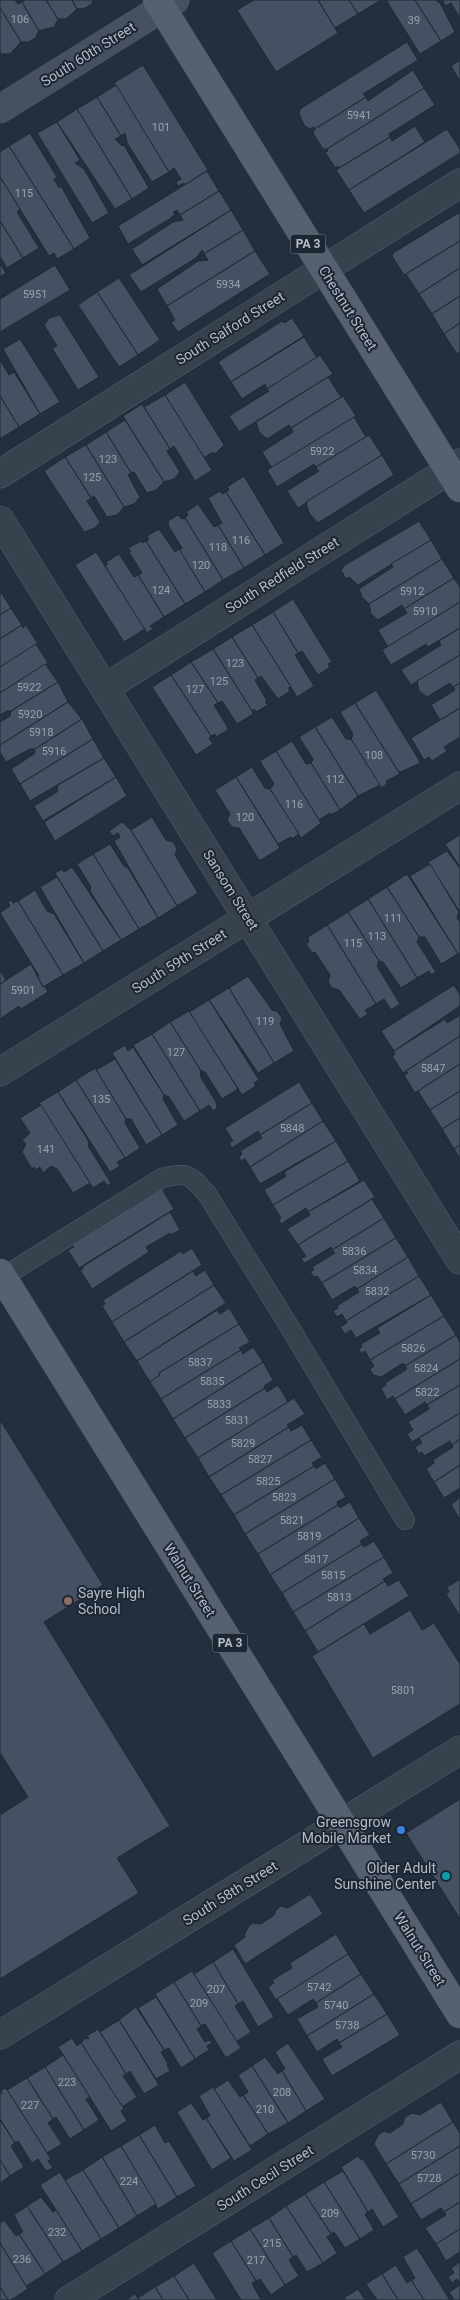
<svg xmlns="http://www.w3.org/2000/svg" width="460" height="2300" viewBox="0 0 460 2300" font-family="Roboto,sans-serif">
  <rect width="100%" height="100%" fill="#242f3e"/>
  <!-- building -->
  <g fill="#455162" stroke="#1f2835">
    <path d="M0,0H15L18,4L22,2L39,31L35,38L29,42H21L0,8Z"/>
    <path d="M25,0H46L58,19L54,27L39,31L22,2Z"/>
    <path d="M46,0H72L77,9L66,19H58Z"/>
    <path d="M72,0H93L92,4L85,8L77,9Z"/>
    <path d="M254,0H318L338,33L276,72L237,10Z"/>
    <path d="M318,0H349L358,14L335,28Z"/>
    <path d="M349,0H381L358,14Z"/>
    <path d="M386,0H415L441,41L420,54Z"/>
    <path d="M415,0H436L440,3L455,32L441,41Z"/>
    <path d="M442,0H460V18L451,3L446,6Z"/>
    <path d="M0,8L21,42L10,54H2L0,52Z"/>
    <path d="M407,42L418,60L363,94L366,97L315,129L314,127L310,129L304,125L299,114L300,109Z"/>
    <path d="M460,60V81L451,66Z"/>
    <path d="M143,65L208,170L185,185L184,183L178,186L176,182L181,179L174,168L169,172L114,83Z"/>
    <path d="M413,70L424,88L327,149H323L313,133L315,129L366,97L368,101Z"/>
    <path d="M116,85L169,172L152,182L127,143L125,133L121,136L97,97Z"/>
    <path d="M424,88L435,105L389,134L390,137L339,168L338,166L335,168L325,152L328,151L327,149Z"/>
    <path d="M97,97L121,136L115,139L122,146L124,145L149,188L132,199L77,109Z"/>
    <path d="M77,109L132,199L115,209L57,122Z"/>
    <path d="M57,122L80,160L75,163L84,169L109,213L92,223L37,133Z"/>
    <path d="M415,126L425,142L349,190L336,170L390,137L392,141Z"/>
    <path d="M447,129L460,149V153L364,213L349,190Z"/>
    <path d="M30,133L57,177L54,179L59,188L61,186L90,238L74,249L9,146Z"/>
    <path d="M9,146L74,249L57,259L54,253L49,256L0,177V152Z"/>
    <path d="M207,171L219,191L180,215L177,210L173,212L175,214L171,218L128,244L118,226Z"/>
    <path d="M0,177L20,209L17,212L39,248L23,258L0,221Z"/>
    <path d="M219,191L231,210L142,265L132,249L173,222L183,220L180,215Z"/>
    <path d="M231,210L243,230L204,254L202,250L196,258L141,292L129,275Z"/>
    <path d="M460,212V241L404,275L392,256L393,253Z"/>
    <path d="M0,221L23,258L7,268L0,257Z"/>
    <path d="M243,230L255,251L167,306L157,289L198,261L208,260L204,254Z"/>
    <path d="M460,241V268L419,294L406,274Z"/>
    <path d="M255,251L270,274L178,332L171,322L175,320L167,306Z"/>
    <path d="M0,264L6,273L0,277Z"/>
    <path d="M55,265L70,290L0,332V299Z"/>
    <path d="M460,268V296L432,314L419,294Z"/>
    <path d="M119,278L160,340L138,355L97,292Z"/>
    <path d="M97,292L138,355L119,367L78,305Z"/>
    <path d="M460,296V323L444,334L432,314Z"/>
    <path d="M60,315L99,377L78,390L52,348L57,346L44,325L49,318Z"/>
    <path d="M292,318L304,336L231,382L218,362L282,321L284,323Z"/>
    <path d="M460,323V352L457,354L444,334Z"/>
    <path d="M304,337L317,358L267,389L265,384L242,399L231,382Z"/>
    <path d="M20,339L60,402L40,414L3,349Z"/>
    <path d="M320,355L333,374L239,432L229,416L269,391L267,389Z"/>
    <path d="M0,360L9,375L14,372L40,414L19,427L0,396Z"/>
    <path d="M328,377L341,397L291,428L289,425L267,439L259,432L256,422Z"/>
    <path d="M185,382L224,445L216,453H211L204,458L165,395Z"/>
    <path d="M165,395L212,470L195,481L174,446L170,449L144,407Z"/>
    <path d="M0,396L19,427L0,439Z"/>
    <path d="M343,396L356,416L272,468L262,452L293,432L291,428Z"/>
    <path d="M142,404L170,449L167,451L180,472L174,479L164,482L123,416Z"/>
    <path d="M354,417L366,437L316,467L314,464L277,487L267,470Z"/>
    <path d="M125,420L164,482L156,490L147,493L134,472L131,473L106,432Z"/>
    <path d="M106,432L131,473L128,475L140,497L134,504L124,507L86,445Z"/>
    <path d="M369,435L382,455L298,508L287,491L319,471L316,467Z"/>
    <path d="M86,445L124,507L117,515L107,517L94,496L91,498L65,457Z"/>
    <path d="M382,455L394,475L318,523L309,513L306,502Z"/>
    <path d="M65,457L91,498L87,501L100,522L95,528L84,532L44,471Z"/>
    <path d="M244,476L284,543L265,555L226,492L229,490L227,487Z"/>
    <path d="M220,491L222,494L226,492L265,555L244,568L218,525L222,523L208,498Z"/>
    <path d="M198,504L214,527L218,525L244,568L223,580L185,518L188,515L186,512Z"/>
    <path d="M178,515L182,519L185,518L223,580L205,592L179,550L182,548L169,527L168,521Z"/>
    <path d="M419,521L431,540L358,585L349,577L346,579L341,570L345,565Z"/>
    <path d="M159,529L175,552L179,549L205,592L185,604L146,541L149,539L147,536Z"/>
    <path d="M431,540L442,559L369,604L362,597L359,589L393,567L391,564Z"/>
    <path d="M141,541L142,543L146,541L185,604L164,617L138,575L142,573L129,552L131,551L128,548Z"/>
    <path d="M96,552L145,629L124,642L75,565Z"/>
    <path d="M119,554L134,577L138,575L164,617L150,626L153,629L147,633L105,566L108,564L106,562Z"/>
    <path d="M442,559L454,578L404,609L402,605L378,620L371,614L369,604Z"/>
    <path d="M454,578L460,587V602L388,647L378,630L407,613L404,609Z"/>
    <path d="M0,591L11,608L0,615Z"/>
    <path d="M293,599L332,662L328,664L330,667L318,675L302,651L298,653L273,612Z"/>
    <path d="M460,602V628L428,647L426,644L391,665L382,650Z"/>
    <path d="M11,608L22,625L0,639V615Z"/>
    <path d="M273,612L298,653L295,655L314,686L297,697L252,625Z"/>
    <path d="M22,625L23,628L26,625L38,644L0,667V639Z"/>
    <path d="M252,625L291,687L288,688L290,691L278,699L261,676L258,678L232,637Z"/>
    <path d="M460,628V655L411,685L401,670L441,645L439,641Z"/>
    <path d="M232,637L258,678L255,680L267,701L265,702L268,705L256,712L254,709L252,711L213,649Z"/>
    <path d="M36,644L48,663L0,693V667Z"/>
    <path d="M213,649L252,711L253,714L237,724L222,701L218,703L191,662Z"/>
    <path d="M460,655V683L453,687L450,683L427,697L419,691L417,681Z"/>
    <path d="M191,662L218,703L214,705L227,726L228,730L216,737L215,734L211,736L171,675Z"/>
    <path d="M45,664L58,682L11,711H7L0,715V693Z"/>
    <path d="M171,675L211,736L209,738L213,744L196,755L152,687Z"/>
    <path d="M58,682L68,702L0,745V722L10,716L11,711Z"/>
    <path d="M460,683V708L440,720L431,705L455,690L453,687Z"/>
    <path d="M376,690L419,760L420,763L401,772L398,771L355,703Z"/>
    <path d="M68,702L82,719L35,749H30L6,762L0,752V745Z"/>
    <path d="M355,703L400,774L386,781L387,784L381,788L351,739L353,734L340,712Z"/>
    <path d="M460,708V737L444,747L447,751L432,761L429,757L424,760L411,738Z"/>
    <path d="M332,717L346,739H351L380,785L358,796L315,727Z"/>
    <path d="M82,719L93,739L20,784L11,769L34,754L35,749Z"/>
    <path d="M315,727L358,796L340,810L311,763L313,759L299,737Z"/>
    <path d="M93,739L104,758L30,801L20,784Z"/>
    <path d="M292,741L306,764L311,763L340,810L331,815L330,813L319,820L276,751Z"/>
    <path d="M276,751L321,823L301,838L270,789L274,784L260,761Z"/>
    <path d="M104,758L116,777L43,821L34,806L57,792L58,785Z"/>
    <path d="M252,767L265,788L270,789L299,834L292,839L291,837L278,844L236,777Z"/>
    <path d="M116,777L127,796L55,841L44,822Z"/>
    <path d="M236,777L280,848L261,860H259L239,828L232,827L227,820L230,814L215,790Z"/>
    <path d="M152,817L166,840L173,842L177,849L175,855L198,893L177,906L131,830Z"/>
    <path d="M122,822L131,830L177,906L158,918L114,841L120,837L118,833L113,836L109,831Z"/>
    <path d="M460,835V867L445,844Z"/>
    <path d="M110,844L124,866L128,868L158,918L139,929L93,854Z"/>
    <path d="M447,851L460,868V912L428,862Z"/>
    <path d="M93,854L139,929L121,940L90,891L91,887L77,864Z"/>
    <path d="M430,864L459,912L457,918L460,922V953L458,954L410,876Z"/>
    <path d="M72,867L121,940L103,951L55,873L62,869L64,872Z"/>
    <path d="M407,874L458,954L441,964L425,937H419L387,887Z"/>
    <path d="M57,877L103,951L84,963L40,887Z"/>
    <path d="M387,887L419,937L417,942L436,972L431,975L429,971L417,978L368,899Z"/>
    <path d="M35,890L47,911L54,914L84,963L63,975L18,901Z"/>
    <path d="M368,899L417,978L401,988L383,962L379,961L348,912Z"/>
    <path d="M11,900L13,903L18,901L63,975L43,987L37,977L39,976L0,913L10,906L8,902Z"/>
    <path d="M348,912L379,961L377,966L400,1004L391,1010L384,999L376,1004L327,925Z"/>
    <path d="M327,925L376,1004L365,1010L368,1014L360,1019L339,990L332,988L328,982L330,975L315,952L312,953L306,944L309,942L308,937Z"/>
    <path d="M31,964L43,987L45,986L48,992L21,1009L19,1006L0,1019V984Z"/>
    <path d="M0,970L6,980L0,984Z"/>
    <path d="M248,976L272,1010L277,1011L282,1018L280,1024L294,1051L274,1063L229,988Z"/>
    <path d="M454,985L460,995V1006L394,1051L381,1031Z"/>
    <path d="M229,988L274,1063L258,1073L209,1000Z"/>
    <path d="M209,1000L259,1080L254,1083L256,1086L242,1095L189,1012Z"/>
    <path d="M189,1011L238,1089L222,1099L205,1072L201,1071L170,1022Z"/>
    <path d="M460,1015V1036L403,1073L392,1056L395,1054L394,1051L445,1019L447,1023Z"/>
    <path d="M170,1022L201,1071L200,1076L216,1102L217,1108L213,1111L209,1105L200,1111L152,1034Z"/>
    <path d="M152,1034L200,1111L184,1121L169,1097L164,1095L133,1045Z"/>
    <path d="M460,1036V1064L415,1093L404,1075L408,1073L406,1071Z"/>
    <path d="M125,1045L128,1051L133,1047L164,1095L163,1099L178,1125L162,1135L112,1053Z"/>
    <path d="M115,1059L162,1135L146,1145L131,1119H126L96,1070Z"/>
    <path d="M460,1064V1091L430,1110L418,1091Z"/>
    <path d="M95,1068L126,1119L125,1123L140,1148L125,1158L76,1080Z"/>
    <path d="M76,1080L125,1158L117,1162L120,1166L110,1172L58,1092Z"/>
    <path d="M299,1082L312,1103L260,1135L258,1131L232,1148L229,1143L233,1141L225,1128Z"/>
    <path d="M460,1091V1118L442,1129L430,1110Z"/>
    <path d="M58,1092L89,1142L88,1146L111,1183L107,1186L104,1181L93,1188L39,1103Z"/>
    <path d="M312,1103L323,1121L250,1167L245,1159L241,1161L239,1157L242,1154L240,1151L262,1138L260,1135Z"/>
    <path d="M41,1105L90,1183L73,1193L57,1169L51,1166L43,1173L40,1167L36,1170L34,1167L32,1169L22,1152L26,1144L22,1140L30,1133L20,1118Z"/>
    <path d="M460,1118V1145L454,1149L442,1129Z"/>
    <path d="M323,1121L336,1141L260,1184L250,1167Z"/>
    <path d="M336,1141L348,1161L273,1205L264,1190L286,1176L284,1172Z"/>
    <path d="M460,1145V1158L454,1149Z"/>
    <path d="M348,1161L360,1181L308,1212L306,1208L281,1224L279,1220L281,1218L273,1205Z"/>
    <path d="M364,1180L375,1197L298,1245L287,1229L310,1215L308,1212Z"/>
    <path d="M162,1189L174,1209L79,1268L68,1250L74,1247L72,1244Z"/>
    <path d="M372,1199L384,1218L332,1250L331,1247L305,1263L301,1259L306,1256L298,1245Z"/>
    <path d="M170,1212L180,1230L171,1235L170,1233L146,1247L149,1252L92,1289L80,1270L83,1269L82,1267Z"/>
    <path d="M384,1218L396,1238L322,1283L317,1276L314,1277L310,1272L314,1270L312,1267L335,1253L332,1250Z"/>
    <path d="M396,1238L408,1257L357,1289L355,1286L332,1300L322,1283Z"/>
    <path d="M192,1248L202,1265L112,1322L102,1306L105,1304L103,1300L181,1251L183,1254Z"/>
    <path d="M408,1257L419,1276L346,1321L342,1314L337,1317L333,1311L338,1308L337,1306L359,1292L357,1289Z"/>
    <path d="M205,1270L214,1285L124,1342L112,1322L193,1271L196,1276Z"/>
    <path d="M419,1276L431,1295L356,1338L351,1330L345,1334L340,1327L347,1323L346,1321Z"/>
    <path d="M214,1285L226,1303L137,1361L124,1342Z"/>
    <path d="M431,1295L444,1316L370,1360L365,1351L361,1354L359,1349L362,1347L361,1344L380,1333L377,1328Z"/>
    <path d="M229,1308L239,1324L159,1373L160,1375L150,1382L137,1361L217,1310L220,1314Z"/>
    <path d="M444,1316L456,1335L405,1366L403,1363L381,1377L373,1375L370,1369L374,1366L370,1360Z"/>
    <path d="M239,1324L250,1342L239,1348L241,1350L161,1399L150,1382L160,1375L159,1373Z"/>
    <path d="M456,1335L460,1342V1359L395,1399L393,1396L387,1400L381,1388L386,1385L385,1383L407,1369L405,1366Z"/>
    <path d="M253,1347L263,1362L173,1419L161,1399L241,1350L243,1354Z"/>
    <path d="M460,1359V1385L427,1405L425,1402L405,1415L395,1399Z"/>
    <path d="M263,1362L273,1380L264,1386L265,1388L185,1438L173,1419Z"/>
    <path d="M278,1385L288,1402L198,1458L185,1438L265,1388L267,1392Z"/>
    <path d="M460,1385V1413L412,1442L407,1434L413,1430L408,1422L429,1409L427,1405Z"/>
    <path d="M294,1398L305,1414L287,1425L289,1427L209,1477L198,1458Z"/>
    <path d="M460,1413V1439L452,1445L450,1441L424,1456L422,1452L419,1454L415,1447L422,1443L419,1438Z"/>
    <path d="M0,1420L103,1585L44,1622L170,1826L117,1858L139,1893L0,1979V1815L28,1797L0,1753Z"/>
    <path d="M302,1425L311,1440L221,1495L209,1477L289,1427L291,1431Z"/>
    <path d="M460,1439V1465L434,1482L426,1469L434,1463L433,1460L453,1447L452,1445Z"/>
    <path d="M311,1440L322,1457L312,1463L314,1466L234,1515L221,1495Z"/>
    <path d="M325,1463L335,1479L245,1534L234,1515L314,1466L316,1469Z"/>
    <path d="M460,1465V1488L444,1498L434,1482Z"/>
    <path d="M335,1479L346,1497L337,1502L338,1505L258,1554L245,1534Z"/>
    <path d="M460,1497V1519L451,1505Z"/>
    <path d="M350,1502L359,1518L270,1575L258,1554L338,1505L340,1508Z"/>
    <path d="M359,1518L370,1535L360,1541L362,1544L282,1593L270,1575Z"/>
    <path d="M374,1541L384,1557L293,1612L282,1593L362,1544L364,1547Z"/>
    <path d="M384,1557L393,1573L383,1579L385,1581L305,1631L293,1612Z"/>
    <path d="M399,1580L409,1596L318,1652L305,1631L385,1581L388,1586Z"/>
    <path d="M459,1580L460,1581V1616L446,1594L449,1592L447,1587Z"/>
    <path d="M410,1610L422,1630L434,1623L460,1664V1704L373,1758L312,1656L364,1624L370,1634Z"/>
    <path d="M460,1799V1919L406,1833Z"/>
    <path d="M310,1894L323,1914L245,1964L234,1945L245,1937L244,1935L249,1926L253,1923L261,1924L274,1915L276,1910L281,1906L288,1908Z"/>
    <path d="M336,1934L348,1954L276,2000L268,1987L274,1983L272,1980L292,1968L290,1963Z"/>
    <path d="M233,1949L274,2017L258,2027L243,2001L238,2004L213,1962Z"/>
    <path d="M348,1954L361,1974L316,2003L313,1999L288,2015L277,1999Z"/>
    <path d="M213,1962L238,2004L235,2006L251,2032L236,2042L194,1974Z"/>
    <path d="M192,1971L241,2048L226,2058L205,2024L201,2026L174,1982Z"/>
    <path d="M361,1974L374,1994L307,2036L297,2019L318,2007L316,2003Z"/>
    <path d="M174,1982L201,2026L197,2029L205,2042L209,2040L212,2043L207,2046L209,2050L195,2059L155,1994Z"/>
    <path d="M374,1994L387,2014L339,2043L337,2039L317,2052L307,2036Z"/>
    <path d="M156,1997L195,2059L181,2068L169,2048L164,2050L138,2008Z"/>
    <path d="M136,2007L164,2050L161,2052L168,2064L167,2065L170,2071L156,2079L119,2020Z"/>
    <path d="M387,2014L400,2035L332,2076L322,2059L342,2047L339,2043Z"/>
    <path d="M119,2020L159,2085L144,2094L130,2071L126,2074L100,2032Z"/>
    <path d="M98,2029L126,2074L123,2076L137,2097L122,2107L81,2043L85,2038L89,2039L87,2036Z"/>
    <path d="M72,2038L77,2046L81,2043L124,2109L121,2111L127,2121L111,2131L58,2047Z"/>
    <path d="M288,2043L325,2099L306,2111L282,2071L285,2069L275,2052Z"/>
    <path d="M63,2055L90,2097L86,2099L99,2120L84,2130L45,2067Z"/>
    <path d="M265,2057L278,2074L282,2071L306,2111L288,2123L252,2066Z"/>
    <path d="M252,2066L288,2123L268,2134L243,2095L248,2092L238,2075Z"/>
    <path d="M45,2067L84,2130L70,2139L56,2117L53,2119L27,2078Z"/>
    <path d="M27,2078L53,2119L48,2123L62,2144L47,2153L7,2090Z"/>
    <path d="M228,2080L240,2097L243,2095L268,2134L250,2146L214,2089Z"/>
    <path d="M213,2087L252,2150L234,2161L206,2118L210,2116L199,2096Z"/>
    <path d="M6,2088L51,2159L48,2161L53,2168L46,2171L38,2159L32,2163L18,2141L15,2143L0,2119V2092L2,2094L1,2090Z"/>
    <path d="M441,2102L453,2122L386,2164L374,2144L378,2135L384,2131L390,2133L403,2124L405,2117L412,2113L420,2115Z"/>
    <path d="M191,2103L203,2120L206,2118L231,2158L212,2170L177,2112Z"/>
    <path d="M0,2120L15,2143L11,2146L24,2167L10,2176L0,2160Z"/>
    <path d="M453,2122L460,2133V2146L399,2184L386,2164Z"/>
    <path d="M155,2125L165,2143L169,2141L196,2186L177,2197L139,2135Z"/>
    <path d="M139,2135L177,2197L158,2209L121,2146Z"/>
    <path d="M121,2146L156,2204L137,2216L102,2157Z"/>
    <path d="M460,2146V2173L411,2204L399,2184Z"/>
    <path d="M358,2156L361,2160L363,2159L399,2217L383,2227L372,2209L368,2212L341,2167Z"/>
    <path d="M102,2157L137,2216L119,2228L83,2170Z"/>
    <path d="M0,2160L10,2176L0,2183Z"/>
    <path d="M83,2170L119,2228L101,2239L65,2180Z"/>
    <path d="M343,2171L368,2212L365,2214L374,2230L360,2239L324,2182Z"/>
    <path d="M60,2172L101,2239L82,2251L40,2185Z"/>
    <path d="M460,2173V2202L444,2212L441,2208L421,2220L411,2204Z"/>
    <path d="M324,2182L360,2239L345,2248L334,2232L331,2234L305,2194Z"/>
    <path d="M305,2194L331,2234L327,2237L337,2253L323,2263L286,2206Z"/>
    <path d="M41,2197L53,2212L56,2210L82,2251L63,2262L27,2206Z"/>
    <path d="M460,2202V2229L436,2244L425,2228L446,2215L444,2212Z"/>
    <path d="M27,2206L63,2262L45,2274L19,2234L23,2232L14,2215Z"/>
    <path d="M286,2206L323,2263L307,2272L296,2255L293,2257L269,2218Z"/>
    <path d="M269,2218L293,2257L289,2260L299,2276L285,2285L250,2229Z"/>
    <path d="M4,2220L16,2236L19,2234L45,2274L26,2286L0,2243V2223Z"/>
    <path d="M250,2229L285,2285L271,2295L260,2279L256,2281L231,2241Z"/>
    <path d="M460,2229V2252L446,2261L436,2244Z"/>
    <path d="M231,2241L256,2281L252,2283L261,2300H241L212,2253Z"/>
    <path d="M0,2243L28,2289L11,2300H8L0,2287Z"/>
    <path d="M417,2248L450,2300H424L411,2280L415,2278L403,2257Z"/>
    <path d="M460,2262V2283L457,2279L452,2283L448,2277L454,2273L451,2268Z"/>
    <path d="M194,2263L217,2300H189L174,2276Z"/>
    <path d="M396,2265L407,2283L411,2280L424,2300H398L382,2274Z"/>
    <path d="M382,2274L398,2300H377L366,2284Z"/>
    <path d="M174,2276L189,2300H163L155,2287Z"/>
    <path d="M460,2285V2300H454L449,2292Z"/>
    <path d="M0,2287L8,2300H0Z"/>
    <path d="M155,2287L163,2300H139L138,2298Z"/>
    <path d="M358,2289L365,2300H345L344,2298Z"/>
    <path d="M135,2294L139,2300H126Z"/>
  </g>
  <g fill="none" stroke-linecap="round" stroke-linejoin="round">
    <defs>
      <path id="lane" d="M3,1277L162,1178C189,1172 189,1174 207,1194L289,1326L405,1520"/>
      <g id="street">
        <path d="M0,474L460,183"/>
        <path d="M0,520L460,1260"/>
        <path d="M105,688L460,463"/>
        <path d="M0,1072L460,786"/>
        <path d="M0,2035L460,1750"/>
        <path d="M69,2300L460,2055"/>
      </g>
      <path id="secondary" d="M0,109L175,0"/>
      <g id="primary">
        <path d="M157,0L460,488"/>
        <path d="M0,1273L460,2014"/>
      </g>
    </defs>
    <!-- lane casing -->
    <use href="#lane" stroke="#565f6c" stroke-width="20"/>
    <!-- street casing -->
    <use href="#street" stroke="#565f6c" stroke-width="29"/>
    <!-- secondary casing -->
    <use href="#secondary" stroke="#565f6c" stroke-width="29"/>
    <!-- primary casing -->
    <use href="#primary" stroke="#414a57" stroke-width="29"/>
    <!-- lane -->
    <use href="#lane" stroke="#38414e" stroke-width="19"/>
    <!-- street -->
    <use href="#street" stroke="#38414e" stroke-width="28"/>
    <!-- secondary -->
    <use href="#secondary" stroke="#465061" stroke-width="28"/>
    <!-- primary -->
    <use href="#primary" stroke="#56606e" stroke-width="28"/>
  </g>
  <!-- markers -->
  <circle fill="#8d6e63" stroke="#1d2633" stroke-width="2" cx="68" cy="1601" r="5"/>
  <circle fill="#3f7fe0" stroke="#1d2633" stroke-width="2" cx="401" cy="1830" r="5"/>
  <circle fill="#0f9aa8" stroke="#1d2633" stroke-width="2" cx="446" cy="1876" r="5"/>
  <g text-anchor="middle" stroke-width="4" stroke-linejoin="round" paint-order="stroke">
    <!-- number labels -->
    <g font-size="11" fill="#98a1af">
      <text x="20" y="23">106</text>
      <text x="414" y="24">39</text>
      <text x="359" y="119">5941</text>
      <text x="161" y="131">101</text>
      <text x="24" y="197">115</text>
      <text x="228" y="288">5934</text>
      <text x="35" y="298">5951</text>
      <text x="322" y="455">5922</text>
      <text x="108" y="463">123</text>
      <text x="92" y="481">125</text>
      <text x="241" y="544">116</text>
      <text x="218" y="551">118</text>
      <text x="201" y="569">120</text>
      <text x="161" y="594">124</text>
      <text x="412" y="595">5912</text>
      <text x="425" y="615">5910</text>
      <text x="235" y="667">123</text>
      <text x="219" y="685">125</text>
      <text x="29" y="691">5922</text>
      <text x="195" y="693">127</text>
      <text x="30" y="718">5920</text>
      <text x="41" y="736">5918</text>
      <text x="54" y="755">5916</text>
      <text x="374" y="759">108</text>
      <text x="335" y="783">112</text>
      <text x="294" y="808">116</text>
      <text x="245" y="821">120</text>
      <text x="393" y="922">111</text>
      <text x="377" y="940">113</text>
      <text x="353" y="947">115</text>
      <text x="23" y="994">5901</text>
      <text x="265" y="1025">119</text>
      <text x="176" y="1056">127</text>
      <text x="433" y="1072">5847</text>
      <text x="101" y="1103">135</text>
      <text x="292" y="1132">5848</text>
      <text x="46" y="1153">141</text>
      <text x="354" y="1255">5836</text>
      <text x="365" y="1274">5834</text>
      <text x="377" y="1295">5832</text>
      <text x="413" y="1352">5826</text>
      <text x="200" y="1366">5837</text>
      <text x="426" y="1372">5824</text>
      <text x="212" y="1385">5835</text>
      <text x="427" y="1396">5822</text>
      <text x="219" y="1408">5833</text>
      <text x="237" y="1424">5831</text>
      <text x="243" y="1447">5829</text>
      <text x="260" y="1463">5827</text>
      <text x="268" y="1485">5825</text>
      <text x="284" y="1501">5823</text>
      <text x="292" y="1524">5821</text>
      <text x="309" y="1540">5819</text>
      <text x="316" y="1563">5817</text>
      <text x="333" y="1579">5815</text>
      <text x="339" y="1601">5813</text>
      <text x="403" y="1694">5801</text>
      <text x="319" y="1991">5742</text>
      <text x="216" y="1993">207</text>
      <text x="199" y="2007">209</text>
      <text x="336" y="2009">5740</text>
      <text x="347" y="2029">5738</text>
      <text x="67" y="2086">223</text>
      <text x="282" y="2096">208</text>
      <text x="30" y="2109">227</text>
      <text x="265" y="2113">210</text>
      <text x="423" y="2159">5730</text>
      <text x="429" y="2182">5728</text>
      <text x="129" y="2185">224</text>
      <text x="330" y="2217">209</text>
      <text x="57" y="2236">232</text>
      <text x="272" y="2247">215</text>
      <text x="22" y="2263">236</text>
      <text x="256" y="2264">217</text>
    </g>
    <!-- shield labels -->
    <g fill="#1d2633" stroke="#878f9c" stroke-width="1">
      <rect x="290.5" y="234.5" width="35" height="19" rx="4"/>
      <rect x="212.5" y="1633.5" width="35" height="19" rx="4"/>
    </g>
    <g font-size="12" font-weight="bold" fill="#b4bcc9">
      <text x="308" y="248">PA 3</text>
      <text x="230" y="1647">PA 3</text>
    </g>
    <!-- street labels -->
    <g font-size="14" fill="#b4bcc9" stroke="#1d2633">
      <text transform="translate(88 54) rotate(-32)" y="5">South 60th Street</text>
      <text transform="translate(348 308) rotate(58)" y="5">Chestnut Street</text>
      <text transform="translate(230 328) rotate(-32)" y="5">South Salford Street</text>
      <text transform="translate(282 575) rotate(-32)" y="5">South Redfield Street</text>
      <text transform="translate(231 890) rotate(58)" y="5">Sansom Street</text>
      <text transform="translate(179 961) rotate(-32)" y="5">South 59th Street</text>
      <text transform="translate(190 1580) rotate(58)" y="5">Walnut Street</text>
      <text transform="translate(230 1893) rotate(-32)" y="5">South 58th Street</text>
      <text transform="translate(420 1949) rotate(58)" y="5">Walnut Street</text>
      <text transform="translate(265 2178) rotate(-32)" y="5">South Cecil Street</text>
    </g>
    <!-- poi labels -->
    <g font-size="14" fill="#b4bcc9" stroke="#1d2633" text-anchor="end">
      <text x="78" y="1598" text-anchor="start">Sayre High<tspan x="78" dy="16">School</tspan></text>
      <text x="391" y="1827">Greensgrow<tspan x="391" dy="16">Mobile Market</tspan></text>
      <text x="436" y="1873">Older Adult<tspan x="436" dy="16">Sunshine Center</tspan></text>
    </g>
  </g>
</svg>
